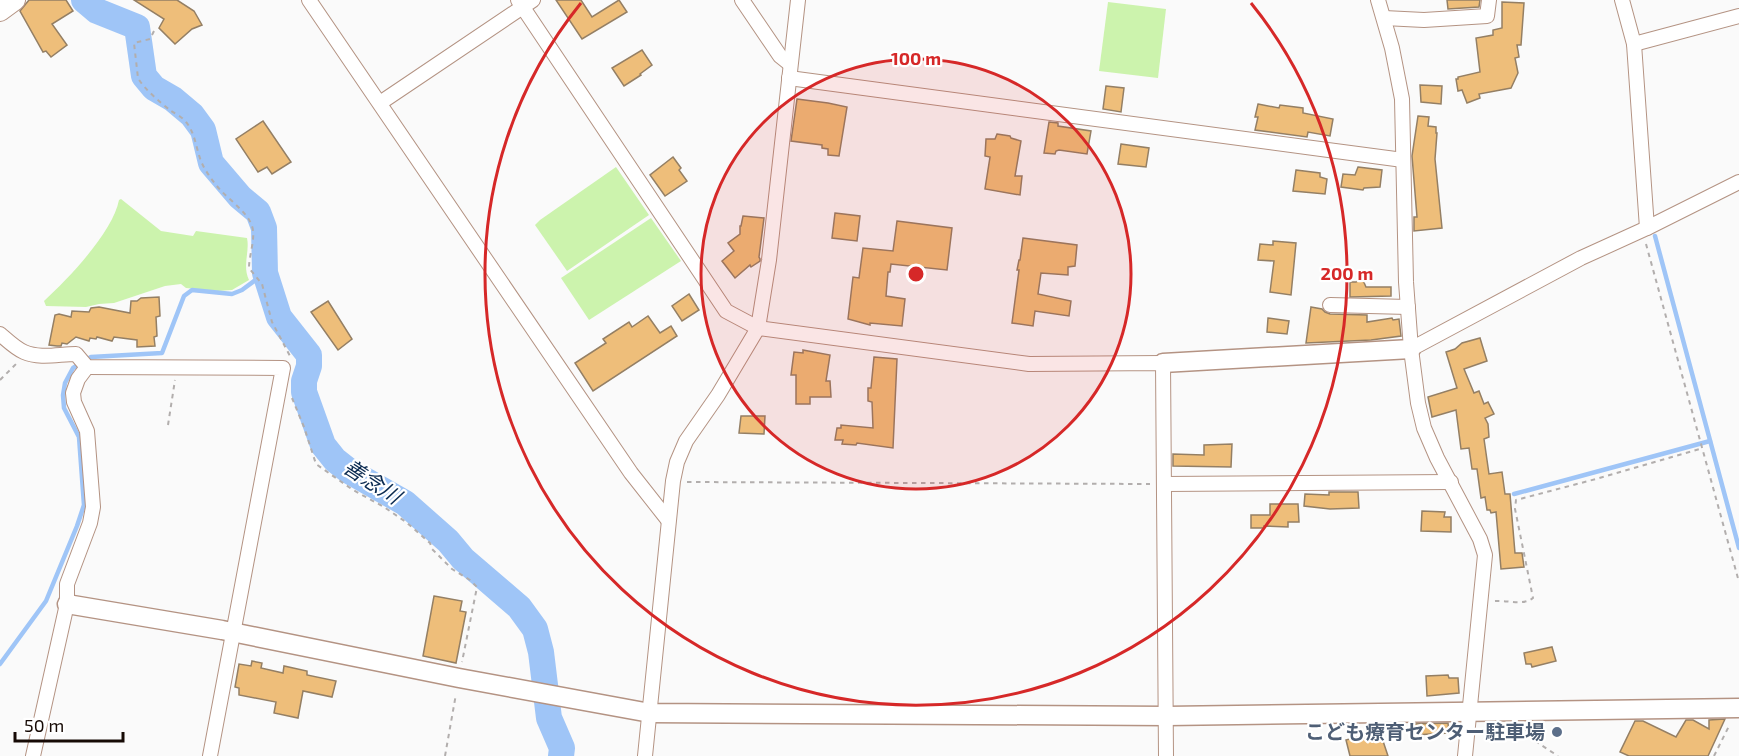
<svg xmlns="http://www.w3.org/2000/svg" width="1739" height="756" viewBox="0 0 1739 756" font-family="'Exo 2','Noto Sans JP',sans-serif">
  <rect width="100%" height="100%" fill="#fafafa"/>
  <!-- green -->
  <g fill="#ccf3ad">
    <path d="M1108,2L1166,9L1158,78L1099,71Z"/>
    <path d="M616,167L649,215L567,271L535,225L540,220Z"/>
    <path d="M121,199L161,231L193,236L196,231L247,238C250,252 242,265 249,280L232,290L218,291L186,288L181,284L165,286L114,303L99,304L86,307L46,306L44,301C68,279 113,232 119,200Z"/>
    <path d="M651,218L681,261L589,320L561,278Z"/>
  </g>
  <g fill="none" stroke-linecap="round" stroke-linejoin="round">
    <!-- stream -->
    <g stroke="#9fc5f7" stroke-width="4.5">
      <path d="M1655,236L1739,548"/>
      <path d="M1514,494L1710,441"/>
      <path d="M0,664L46,601L77,526L84,505L79,437L64,408L63,395L65,383L73,368L91,357L162,353L184,296L192,290L232,294L242,290L265,273"/>
    </g>
    <!-- river -->
    <path stroke="#9fc5f7" stroke-width="26" d="M84,0L97,11L137,27L144,76L154,88L173,99L192,115L203,130L211,163L240,197L258,212L264,228L265,273L279,317L309,355V366L304,381V392L323,445L335,460L349,471L405,503L448,541L463,559L519,607L535,629L541,652L549,718L562,748L561,756"/>
  </g>
  <!-- building -->
  <g fill="#eebe7a" stroke="#947f64" stroke-width="1.5">
    <path d="M29,0H66L73,11L52,24L67,45L51,57L46,51L43,52L20,11Z"/>
    <path d="M134,0H177L194,11L202,25L192,29L175,44L159,28L164,19Z"/>
    <path d="M556,0H581L592,17L619,0L627,12L582,39Z"/>
    <path d="M1447,0H1480L1479,7L1448,9Z"/>
    <path d="M1502,2L1524,3L1521,45H1517L1519,57L1515,58L1518,73L1511,88L1479,94L1480,98L1467,103L1462,90L1458,91L1456,79H1458V77L1480,72L1476,38L1493,35V30L1502,28Z"/>
    <path d="M642,50L652,65L640,74L641,75L624,86L612,68Z"/>
    <path d="M1420,85L1442,86L1441,104L1421,102Z"/>
    <path d="M1106,86L1124,88L1121,112L1103,109Z"/>
    <path d="M797,99L828,103L847,107L839,156L828,155V149L822,148V145L791,141Z"/>
    <path d="M1258,104L1279,108L1280,105L1303,108V113L1333,119L1330,136L1308,132L1307,137L1255,130L1258,117H1255Z"/>
    <path d="M1418,116L1429,117L1428,126L1436,127V133H1437L1435,159L1442,228L1414,231V217H1417L1412,156Z"/>
    <path d="M263,121L291,162L272,174L267,167L258,172L236,139Z"/>
    <path d="M1049,122L1058,123V126L1091,131L1087,154L1059,150L1056,151L1055,154L1044,153Z"/>
    <path d="M997,134L1010,136L1011,138L1021,141L1015,176H1022L1020,195L985,189L990,157L985,156L986,139H995Z"/>
    <path d="M1121,144L1149,148L1146,167L1118,164Z"/>
    <path d="M673,157L681,168L679,170L687,181L665,196L650,175Z"/>
    <path d="M1358,167L1382,170L1380,187L1364,188L1363,190L1341,187L1343,174L1355,175Z"/>
    <path d="M1296,170L1320,173V177L1327,179L1325,194L1293,191Z"/>
    <path d="M835,213L860,216L857,241L832,238Z"/>
    <path d="M743,216L764,218L759,257L760,259V261L751,267L750,265L735,278L722,261L734,251L728,243L740,234V226H741Z"/>
    <path d="M897,221L952,228L947,270L891,264L890,272H888L886,296L905,299L902,326L870,323V325L848,319L853,277L859,278L863,248L893,251Z"/>
    <path d="M1023,238L1077,245L1075,266L1068,267V275L1041,273L1038,294L1071,301L1069,316L1035,311L1033,326L1012,323L1019,270H1017L1019,260H1020Z"/>
    <path d="M1273,241L1296,243L1291,295L1270,292L1274,261L1258,260L1260,244L1273,245Z"/>
    <path d="M1362,278L1366,287H1391V296L1350,297V282H1356Z"/>
    <path d="M689,294L699,310L682,321L672,306Z"/>
    <path d="M159,297L160,316L156,317L157,336L154,337L155,346L137,347V340L114,337L112,341L97,337L96,339L90,338L89,341L76,337L67,344L62,343L61,346H57L49,345L55,315L59,314L71,317L72,311L89,312L91,308L99,307L130,313L131,301H137L141,298Z"/>
    <path d="M328,301L352,339L338,350L311,312Z"/>
    <path d="M1311,307L1322,309L1325,312L1330,314L1367,315V322L1392,318L1393,320L1399,319L1401,336L1371,340L1306,343Z"/>
    <path d="M648,316L660,333L671,326L677,336L593,391L575,363L606,343L603,339L629,322L632,327Z"/>
    <path d="M1268,318L1289,321L1287,334L1267,332Z"/>
    <path d="M1480,338L1487,361L1464,369L1474,393L1479,391L1484,404L1488,402L1494,414L1485,418L1488,424L1489,437L1484,439L1489,474L1502,472L1505,494H1510L1515,553H1522L1524,567L1501,569L1496,512L1491,513L1490,510H1487L1485,497L1481,498L1477,469H1472L1469,448L1461,449L1456,410L1432,417L1428,397L1457,388L1446,352L1455,349L1462,343Z"/>
    <path d="M803,350L830,355L826,381H830L831,397H810V404H796V375H791L794,352L803,353Z"/>
    <path d="M874,357L897,359L893,448L857,443L856,445L842,444L843,440H835L837,428H841V425L873,428L872,402L868,401V388H871Z"/>
    <path d="M741,416H765L764,434L739,433Z"/>
    <path d="M1232,444L1231,467L1173,466V454L1204,455V445Z"/>
    <path d="M1329,492H1358L1359,508L1330,509L1304,506L1305,494L1329,495Z"/>
    <path d="M1270,504H1298L1299,522H1288V527L1264,526V528H1251V515H1270Z"/>
    <path d="M1422,511L1445,512L1444,517H1451V532L1421,531Z"/>
    <path d="M434,596L462,601L460,611L466,612L456,663L423,656Z"/>
    <path d="M1552,647L1556,661L1532,667L1531,664H1526L1524,653Z"/>
    <path d="M252,661L262,663L261,668L283,673L284,666L307,671V675L336,681L332,697L303,691L298,718L274,713L276,702L239,695V688L235,687L239,664L251,666Z"/>
    <path d="M1448,675L1449,678H1458L1459,693L1427,696L1426,676Z"/>
    <path d="M1725,719L1708,756H1629L1620,752L1635,721H1643L1676,737L1686,720H1693L1709,729V720Z"/>
    <path d="M1448,723L1449,733L1414,735L1412,724Z"/>
    <path d="M1381,735L1388,756H1350L1346,740L1357,737L1358,740Z"/>
  </g>
  <g fill="none" stroke-linecap="round" stroke-linejoin="round">
    <defs>
      <g id="minor">
        <path d="M309,0L631,473L668,520"/>
        <path d="M518,0L726,311L758,328L1029,364L1163,363L1166,756"/>
        <path d="M742,0L780,56L790,64"/>
        <path d="M1378,0L1392,48L1402,99L1406,282L1411,349L1418,403L1424,428L1437,458L1480,539L1485,555L1465,756"/>
        <path d="M1622,0L1634,44L1647,228"/>
        <path d="M1384,18L1424,20L1487,16L1489,0"/>
        <path d="M1634,44L1739,16"/>
        <path d="M789,78L1403,160"/>
        <path d="M380,103L533,0"/>
        <path d="M1330,305L1408,307"/>
        <path d="M0,334C7,340 15,348 24,352C40,359 59,354 76,354L87,367L283,368L210,756"/>
        <path d="M1411,349L1581,258L1647,228L1739,182"/>
        <path d="M1165,484L1451,482"/>
        <path d="M33,756L67,604V584L90,523L93,507L87,431L74,402L73,393L78,379L87,367"/>
        <path d="M645,756L673,481L677,462L686,441L718,395L758,328L769,260L798,0"/>
      </g>
      <g id="tertiary">
        <path d="M1163,363L1411,349"/>
        <path d="M67,604L222,630L459,678L650,713L1167,716L1739,708"/>
      </g>
      <path id="secondary" d="M0,11L15,0"/>
    </defs>
    <!-- minor casing -->
    <use href="#minor" stroke="#b49383" stroke-width="16"/>
    <!-- tertiary casing -->
    <use href="#tertiary" stroke="#b49383" stroke-width="21"/>
    <!-- secondary casing -->
    <use href="#secondary" stroke="#b49383" stroke-width="22"/>
    <!-- path -->
    <g stroke="#b2aead" stroke-width="2" stroke-dasharray="4.5 4.5" stroke-linecap="butt">
      <path d="M154,31L150,39L134,43L138,78C144,89 161,103 171,111C176,114 182,117 186,122C197,135 196,155 205,169C212,181 221,192 232,201C240,209 248,215 252,226C256,238 249,255 249,268L262,284L272,322L290,356"/>
      <path d="M1646,244L1739,582"/>
      <path d="M0,380L17,363"/>
      <path d="M292,398L304,427L316,464L353,490L384,507L406,522L430,543L432,549L452,569L470,580L477,587L462,662"/>
      <path d="M168,425L175,380"/>
      <path d="M687,482L1150,484"/>
      <path d="M1495,601C1507,600 1523,606 1533,598L1515,509L1516,500L1596,479L1703,448"/>
      <path d="M1524,727L1532,739L1558,756"/>
      <path d="M445,756L456,694"/>
      <path d="M1714,756L1730,724"/>
    </g>
    <!-- minor -->
    <use href="#minor" stroke="#fff" stroke-width="14"/>
    <!-- tertiary -->
    <use href="#tertiary" stroke="#fff" stroke-width="18"/>
    <!-- secondary -->
    <use href="#secondary" stroke="#fff" stroke-width="20"/>
  </g>
  <!-- distance rings -->
  <circle cx="916" cy="274" r="215" fill="#d62828" fill-opacity=".12"/>
  <g fill="none" stroke="#d62828" stroke-width="3">
    <circle cx="916" cy="274" r="215"/>
    <path d="M1251 3A431 431 0 1 1 581 3"/>
  </g>
  <!-- markers -->
  <circle fill="#5c6f8a" stroke="#fff" stroke-width="2" cx="1557" cy="732" r="6"/>
  <g text-anchor="middle" stroke-width="4.5" stroke-linejoin="round" paint-order="stroke">
    <!-- service labels -->
    <g font-size="20" font-weight="bold" fill="#4e5e75" stroke="#fff" text-anchor="end">
      <text x="1545" y="739">こども療育センター駐車場</text>
    </g>
    <!-- water labels -->
    <g font-size="21" font-style="italic" fill="#0b2b51" stroke="#fff">
      <text transform="translate(372 482) rotate(33)" y="7">善念川</text>
    </g>
  </g>
  <circle cx="916" cy="274" r="9" fill="#d62828" stroke="#fff" stroke-width="3"/>
  <g font-size="18" text-anchor="middle" font-weight="bold" fill="#d62828" stroke="#fff" stroke-width="4.5" stroke-linejoin="round" paint-order="stroke">
    <text x="916" y="65">100 m</text>
    <text x="1347" y="280">200 m</text>
  </g>
  <!-- scale -->
  <path d="M15 732v9h108v-9" fill="none" stroke="#160a05" stroke-width="3"/>
  <text x="24" y="732" font-size="18" fill="#160a05" stroke="#ffffff" stroke-width="4.5" paint-order="stroke">50 m</text>
</svg>
